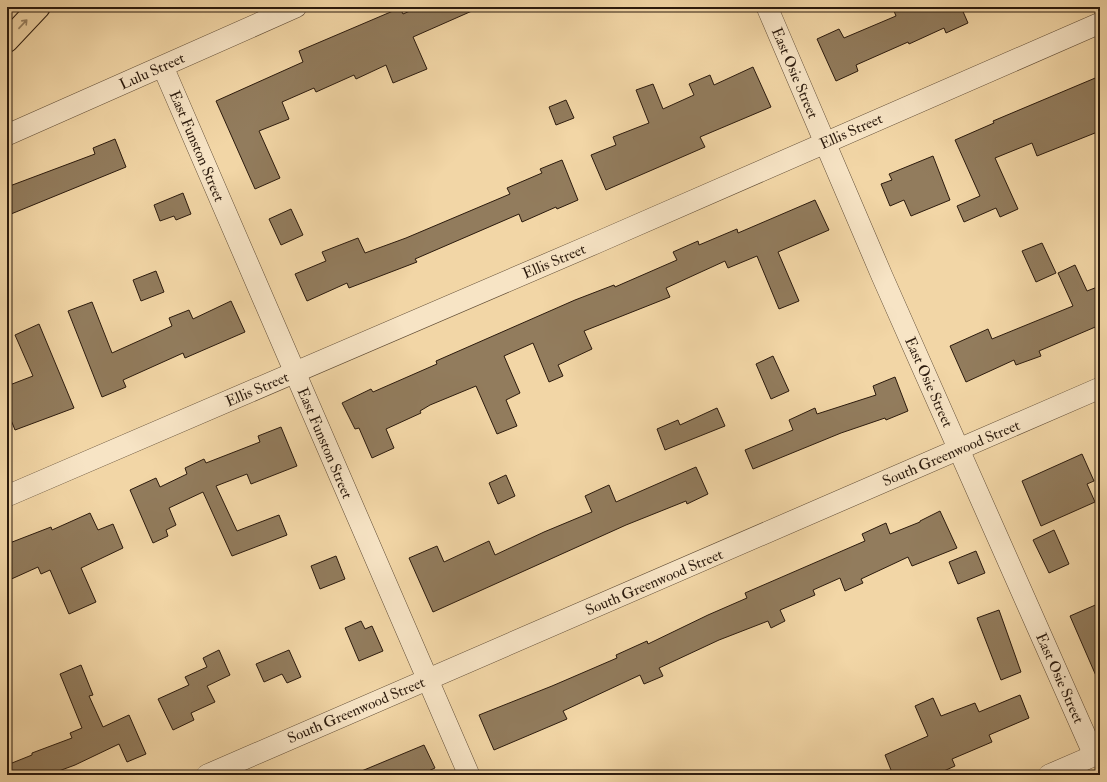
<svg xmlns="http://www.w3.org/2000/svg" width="1107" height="782" viewBox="0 0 1107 782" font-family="'IM FELL Double Pica',serif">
  <rect width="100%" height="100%" fill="#f2d6a6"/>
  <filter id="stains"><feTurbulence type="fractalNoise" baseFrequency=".005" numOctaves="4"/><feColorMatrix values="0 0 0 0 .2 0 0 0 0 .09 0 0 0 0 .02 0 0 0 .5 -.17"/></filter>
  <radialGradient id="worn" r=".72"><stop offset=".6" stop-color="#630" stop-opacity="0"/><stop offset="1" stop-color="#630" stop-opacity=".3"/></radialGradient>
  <!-- building -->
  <g fill="#927c5d" stroke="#2b1a0d">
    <path d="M419,7H481L413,37L427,69L393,83L386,65L356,79L354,75L316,92L314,88L282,102L289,119L259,131L280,178L255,189L216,101L303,62L299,51L400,8L403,14Z"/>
    <path d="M902,7H961L968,23L946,33L944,28L909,44L908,42L856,65L858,71L836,81L817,39L839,29L844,38L896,16L894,11Z"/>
    <path d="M753,67L771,107L700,137L705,147L606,190L591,155L616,145L613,137L649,123L636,90L653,84L663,109L694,95L689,84L710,75L714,85Z"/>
    <path d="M1100,76V131L1037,156L1032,143L995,158L1018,209L1000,217L996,208L964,222L957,206L980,196L955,140L994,123L993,121Z"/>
    <path d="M566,100L574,118L556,125L549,107Z"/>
    <path d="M115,139L126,167L11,214L7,204V187L95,154L93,148Z"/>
    <path d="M933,156L950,200L911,216L904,200L890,206L881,184L892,180L889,174Z"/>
    <path d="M562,160L578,200L557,209L556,207L522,222L519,214L415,259L417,262L349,288L347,283L307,301L295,274L326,261L322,252L358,238L365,253L406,238L510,194L507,188L542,173L540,169Z"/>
    <path d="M183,193L191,214L176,220L174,216L160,221L154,205Z"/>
    <path d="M815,200L829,230L778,252L799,301L779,309L757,256L728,268L725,261L666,288L670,297L584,331L592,349L558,365L563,376L549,382L533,343L504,356L520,393L506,400L517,426L497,434L476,386L430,405L420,411L421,413L386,429L394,448L372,458L359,428L355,429L342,403L371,389L373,392L437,364L436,361L575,300L614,285L615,287L677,260L673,252L698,241L699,245L737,229L738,233Z"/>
    <path d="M291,209L303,235L281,245L269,219Z"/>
    <path d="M1042,243L1056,273L1036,282L1022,251Z"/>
    <path d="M1075,265L1087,291L1100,286V325L1039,351L1041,356L1016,365L1014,360L966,382L950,346L988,329L992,339L1073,306L1058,273Z"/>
    <path d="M156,271L164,292L141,301L133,280Z"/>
    <path d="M231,301L245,332L185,358L183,353L123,380L126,387L102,397L68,311L92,302L112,353L172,326L169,318L189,310L193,319Z"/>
    <path d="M39,324L74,408L15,430L7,410V386L33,376L15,335Z"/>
    <path d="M773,356L789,391L771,399L756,364Z"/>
    <path d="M895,377L908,411L886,420L885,418L841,433L753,469L745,450L793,430L789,420L815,408L817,414L876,395L873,386Z"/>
    <path d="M717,408L725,426L665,450L657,429L678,420L680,425Z"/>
    <path d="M281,427L297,466L251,484L247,474L216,486L237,531L279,515L287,535L232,556L203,492L169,508L176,525L166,530L168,536L153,543L130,490L156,478L160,487L187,474L185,468L204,459L206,463L260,442L258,436Z"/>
    <path d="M1082,454L1094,481L1087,484L1095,502L1041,526L1022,481Z"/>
    <path d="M696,467L708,494L687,504L686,501L626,525L433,612L409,558L437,546L444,562L489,541L495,555L544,532L592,512L585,496L609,485L616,502Z"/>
    <path d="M506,475L515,496L498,504L489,483Z"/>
    <path d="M940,511L957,548L912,566L908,557L861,579L863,583L845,591L840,578L813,590L815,595L780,610L785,621L771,628L768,621L719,640L659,668L663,676L644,684L640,675L563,711L567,719L494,750L479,715L552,686L617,658L616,655L647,641L648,644L708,615L747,598L745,593L865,541L862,534L886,523L890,534L920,522V521Z"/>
    <path d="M90,513L98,530L113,524L123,548L81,568L96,602L69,614L50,570L41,574L38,567L7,581V544L51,527L52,530Z"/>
    <path d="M1054,530L1069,564L1049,573L1033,540Z"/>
    <path d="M976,551L985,573L958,584L949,562Z"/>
    <path d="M336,556L345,579L320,589L311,566Z"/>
    <path d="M1100,603V685L1070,616Z"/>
    <path d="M999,610L1021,672L1001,680L977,618Z"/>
    <path d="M361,621L365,629L372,626L383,651L359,661L345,628Z"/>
    <path d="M219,650L230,675L207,686L215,702L191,713L194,720L173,730L158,699L189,685L185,677L207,667L203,658Z"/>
    <path d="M289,650L301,677L287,683L282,674L264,682L256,664Z"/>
    <path d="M81,665L93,695L89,696L103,727L129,715L146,754L127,762L119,744L75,765L48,775H7V765L32,755V753L72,738L70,733L82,728L60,674Z"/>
    <path d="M1020,695L1029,718L989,735L992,742L952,759L955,766L935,775H893L885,755L928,736L915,706L933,698L941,716L975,703L979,712Z"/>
    <path d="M424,745L435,768L420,775H352Z"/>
  </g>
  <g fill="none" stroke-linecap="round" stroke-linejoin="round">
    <defs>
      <g id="minor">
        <path d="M767,7L882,276L1094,755"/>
        <path d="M163,67L469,775"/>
        <path d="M7,135L296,7"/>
        <path d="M7,496L596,243L1100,23"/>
        <path d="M207,775L1100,388"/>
        <path d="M1049,775L1100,753"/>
      </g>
      <path id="major" d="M7,41L39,7"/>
    </defs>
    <!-- minor casing -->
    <use href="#minor" stroke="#5d4933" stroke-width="22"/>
    <!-- major casing -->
    <use href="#major" stroke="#2b1a0d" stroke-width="24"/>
    <!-- minor -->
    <use href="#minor" stroke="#f7e4c5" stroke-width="21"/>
    <!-- major -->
    <use href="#major" stroke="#f2d6a6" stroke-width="22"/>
  </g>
  <!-- one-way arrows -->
  <defs><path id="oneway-shaft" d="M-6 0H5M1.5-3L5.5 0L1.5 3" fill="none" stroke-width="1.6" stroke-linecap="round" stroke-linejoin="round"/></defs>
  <use stroke="#988161" href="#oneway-shaft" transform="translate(23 24) rotate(-47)"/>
  <g text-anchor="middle" stroke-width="3" stroke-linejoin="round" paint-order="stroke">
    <!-- street labels -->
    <g font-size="15" fill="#2b1a0d" stroke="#f7e4c5">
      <text transform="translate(152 71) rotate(-24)" y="5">Lulu Street</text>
      <text transform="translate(795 73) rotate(67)" y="5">East Osie Street</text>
      <text transform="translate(851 131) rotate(-24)" y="5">Ellis Street</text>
      <text transform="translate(197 146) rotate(67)" y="5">East Funston Street</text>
      <text transform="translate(554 261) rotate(-23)" y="5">Ellis Street</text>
      <text transform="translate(929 382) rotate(66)" y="5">East Osie Street</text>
      <text transform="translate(257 389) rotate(-23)" y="5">Ellis Street</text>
      <text transform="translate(325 443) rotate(67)" y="5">East Funston Street</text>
      <text transform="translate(951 453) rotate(-23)" y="5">South Greenwood Street</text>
      <text transform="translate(654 582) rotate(-23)" y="5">South Greenwood Street</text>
      <text transform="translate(1060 678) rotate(66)" y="5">East Osie Street</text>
      <text transform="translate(356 710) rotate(-23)" y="5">South Greenwood Street</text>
    </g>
  </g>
  <!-- margin -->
  <rect width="1107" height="782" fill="none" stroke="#f2d6a6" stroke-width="24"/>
  <rect x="8" y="8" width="1091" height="766" fill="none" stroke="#2b1a0d" stroke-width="2"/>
  <rect x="12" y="12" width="1083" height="758" fill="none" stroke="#2b1a0d"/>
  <rect width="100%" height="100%" filter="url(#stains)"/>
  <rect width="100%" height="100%" fill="url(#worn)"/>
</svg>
